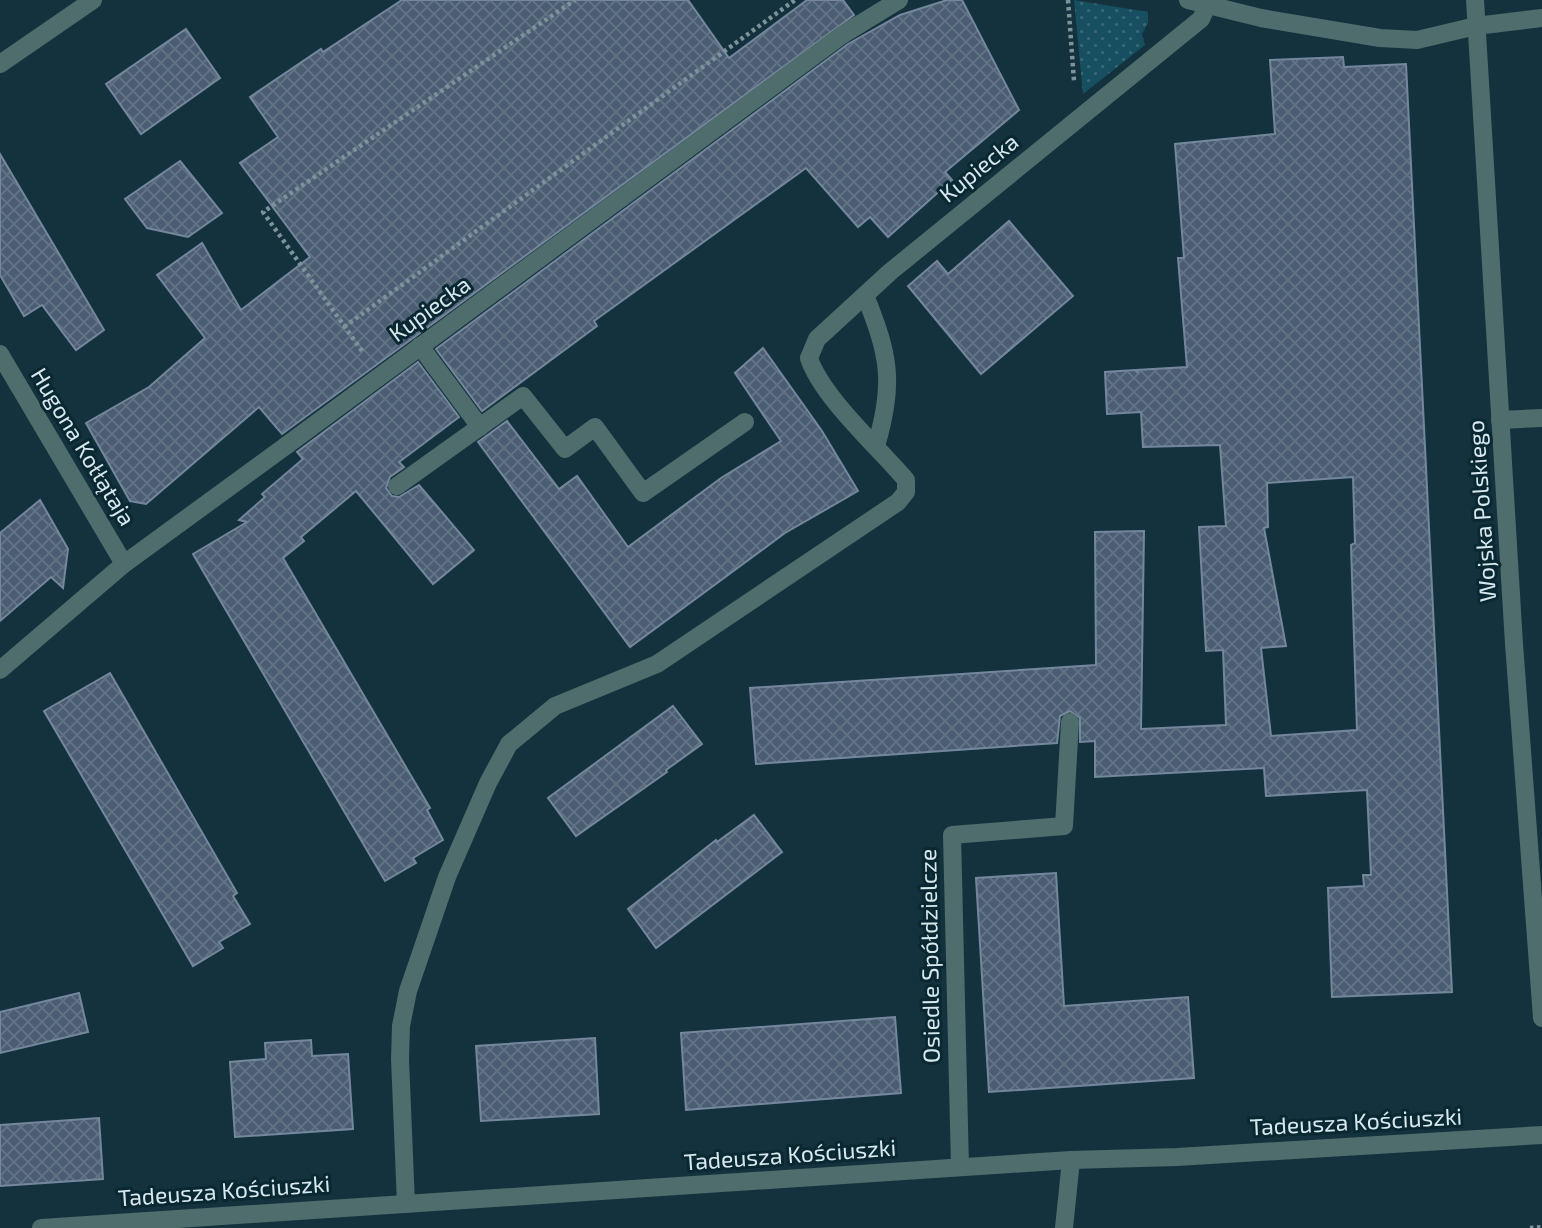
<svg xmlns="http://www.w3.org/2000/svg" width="1542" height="1228" viewBox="0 0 1542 1228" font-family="'Exo 2',sans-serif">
  <defs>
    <pattern id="grass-dots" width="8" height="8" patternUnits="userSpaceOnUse" patternTransform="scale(1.75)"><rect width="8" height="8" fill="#174f61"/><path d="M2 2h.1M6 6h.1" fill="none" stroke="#386878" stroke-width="1.8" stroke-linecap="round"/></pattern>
    <pattern id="building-cross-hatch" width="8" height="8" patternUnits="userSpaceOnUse" patternTransform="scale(1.75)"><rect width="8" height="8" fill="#4b5d72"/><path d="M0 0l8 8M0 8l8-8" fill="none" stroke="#647486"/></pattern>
  </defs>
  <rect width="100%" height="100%" fill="#14323d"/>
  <!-- grass -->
  <path fill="url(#grass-dots)" d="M1074,0L1148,12V23L1142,34L1145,45L1083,94Z"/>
  <!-- building -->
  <g fill="url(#building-cross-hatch)" stroke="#74879d" stroke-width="2" fill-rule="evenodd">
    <path d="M402,0H688L729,58L807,0H843L854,15L282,434L259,407L146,504L130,501L86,423L149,387L205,338L157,275L202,243L241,310L310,257L240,163L278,137L250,97L321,49L323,52Z"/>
    <path d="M947,0H962L1019,110L945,172L952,180L888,237L870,217L858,227L806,168L594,321L597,326L482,411L436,349L848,44L900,15Z"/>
    <path d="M186,29L220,78L141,134L106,84Z"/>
    <path d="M1343,57L1344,67L1406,64L1452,992L1332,997L1328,888L1364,886L1363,875H1371L1367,790L1266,796L1264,768L1095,777V741L1080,742V718L1070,711L1060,716L1057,743L756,764L750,688L1096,665L1095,532L1144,531L1141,729L1226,725L1223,650L1206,651L1199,527L1226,526L1220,445L1143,447L1141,412L1107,414L1105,372L1135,370L1138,373L1137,370L1187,367L1178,258H1184L1175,144L1275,134L1270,60ZM1353,477L1355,543L1351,545L1357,730L1271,736L1261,648L1286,646L1264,528L1268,527L1267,483Z"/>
    <path d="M0,154L104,330L76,350L42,305L24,316L0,275Z"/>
    <path d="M180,161L222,213L188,237L147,228L125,199Z"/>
    <path d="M1009,221L1073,296L981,374L908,286L937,261L948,274Z"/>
    <path d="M763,348L822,431L858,491L785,533L630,647L478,442L507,421L559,489L577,476L628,547L721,478L781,441L735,373Z"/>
    <path d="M418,362L459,417L399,462L404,467L390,477L386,488L392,496L399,497L419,485L474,550L433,584L356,491L301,537L304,541L283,558L430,808L427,810L443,840L413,858L416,863L385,881L193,554L247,522L239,520L265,497L262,494L303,459L297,452Z"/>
    <path d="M40,500L68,549L63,588L51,577L0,621V533Z"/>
    <path d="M110,673L237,893L233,896L250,924L219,942L223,948L193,966L44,711Z"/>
    <path d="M673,706L702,744L666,770L667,772L576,836L548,798Z"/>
    <path d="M754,815L782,852L656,948L628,909L716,840L717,842Z"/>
    <path d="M1056,873L1064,1006L1188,997L1194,1078L989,1092L976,878Z"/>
    <path d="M79,993L88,1032L0,1053V1012Z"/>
    <path d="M895,1017L901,1093L686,1110L681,1033Z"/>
    <path d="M595,1038L599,1114L481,1121L476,1046Z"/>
    <path d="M311,1040L312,1056L348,1054L353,1129L235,1137L230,1062L266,1059L265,1043Z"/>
    <path d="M99,1118L103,1179L0,1186V1125Z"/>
  </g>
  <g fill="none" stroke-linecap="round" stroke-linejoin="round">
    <!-- path -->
    <g stroke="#7c939c" stroke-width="4.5" stroke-dasharray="3.5 3.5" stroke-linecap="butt">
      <path d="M1068,0L1074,81"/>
      <path d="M344,327L795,0"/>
      <path d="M362,351L263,212L575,0"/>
      <path d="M1530,1228L1542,1227"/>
    </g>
    <!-- service -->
    <g stroke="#4e6d6c" stroke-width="18">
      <path d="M865,295C889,355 895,382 876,446"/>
      <path d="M420,346L480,427"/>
      <path d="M1500,420L1542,418"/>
      <path d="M287,445L842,35"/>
      <path d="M397,486L523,396L565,449L595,427L643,493L745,422"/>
      <path d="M406,1204L400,1059L401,1026L408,991L447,877L488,783L509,744L555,706L657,664L898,502L906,492V480C879,448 821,396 809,358L817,339L890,272L1201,19L1208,4"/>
    </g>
    <!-- minor -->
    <g stroke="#4e6d6c" stroke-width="18">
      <path d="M1188,0L1261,18L1380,38L1417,40L1476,26L1542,18"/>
      <path d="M842,35L899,0"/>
      <path d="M0,64L93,0"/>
      <path d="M0,354L124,564"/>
      <path d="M0,670L124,564L287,445"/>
      <path d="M960,1167L952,835L1064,826L1070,722"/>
      <path d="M1064,1228L1071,1160"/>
    </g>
    <!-- tertiary -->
    <g stroke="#4e6d6c" stroke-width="18">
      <path d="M1475,0L1514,644L1542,1018"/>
      <path d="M41,1228L1071,1160L1177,1157L1542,1135"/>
    </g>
  </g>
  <g text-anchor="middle" stroke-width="6" stroke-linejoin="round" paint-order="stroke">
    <!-- street labels -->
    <g font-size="23" fill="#d7e8ef" stroke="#092832">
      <text transform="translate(979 168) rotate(-39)" y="8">Kupiecka</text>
      <text transform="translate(430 309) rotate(-36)" y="8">Kupiecka</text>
      <text transform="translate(83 447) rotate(59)" y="8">Hugona Kołłątaja</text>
      <text transform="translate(1482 511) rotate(-94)" y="8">Wojska Polskiego</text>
      <text transform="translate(930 956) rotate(-91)" y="8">Osiedle Spółdzielcze</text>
      <text transform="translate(1356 1122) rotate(-3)" y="8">Tadeusza Kościuszki</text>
      <text transform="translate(790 1155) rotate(-4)" y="8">Tadeusza Kościuszki</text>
      <text transform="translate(224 1191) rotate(-4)" y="8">Tadeusza Kościuszki</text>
    </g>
  </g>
</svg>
